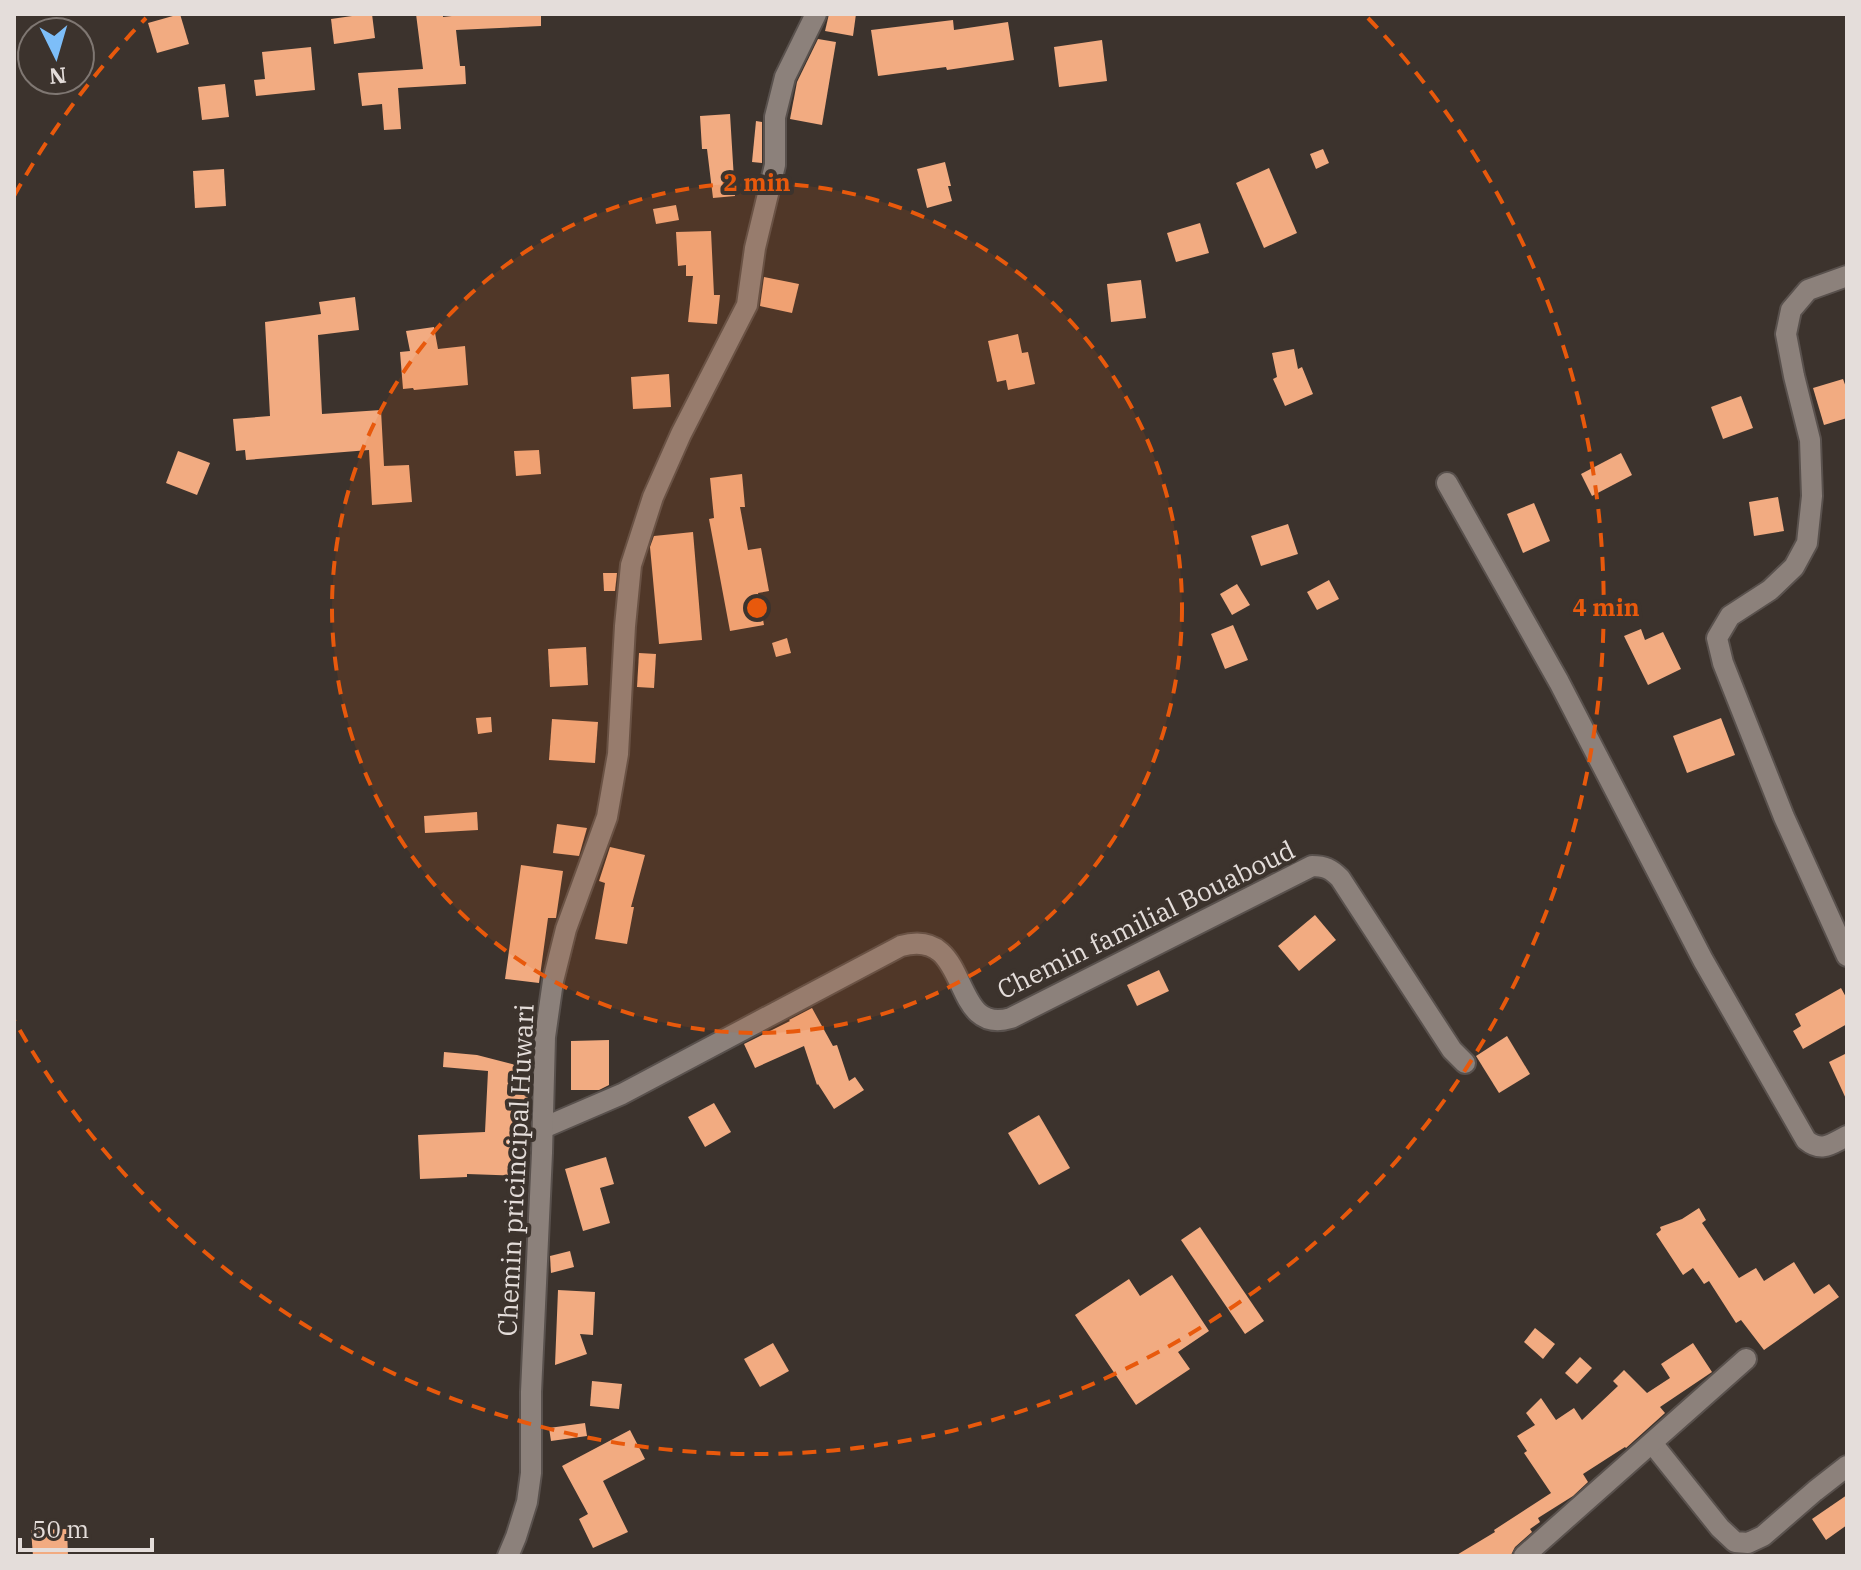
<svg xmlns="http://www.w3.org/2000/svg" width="1861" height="1570" viewBox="0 0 1861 1570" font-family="'IBM Plex Serif',serif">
  <rect width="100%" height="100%" fill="#3c332d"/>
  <!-- building -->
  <g fill="#f2ab81">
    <path d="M180,14L189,44L157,53L148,23Z"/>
    <path d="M366,14H372L375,38L334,44L331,19Z"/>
    <path d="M416,14H443V17L469,14H541V26L456,30L460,66H465L466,84L398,88L401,129L384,130L382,104L362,106L358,73L423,69Z"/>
    <path d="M829,14H856L853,36L825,31Z"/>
    <path d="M953,20L954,30L1008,22L1014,60L947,70L946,67L878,76L871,30Z"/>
    <path d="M818,39L836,42L822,125L790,119L797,82Z"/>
    <path d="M1102,40L1107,81L1059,87L1054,47Z"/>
    <path d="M311,47L315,90L256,96L254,80L265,79L262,52Z"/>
    <path d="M225,84L229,117L202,120L198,87Z"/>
    <path d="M730,114L735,196L713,198L707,149H702L700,116Z"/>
    <path d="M756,121L762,122V163L752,162Z"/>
    <path d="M1323,149L1329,163L1316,169L1310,154Z"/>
    <path d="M945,162L951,186H948L952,201L927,208L917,169Z"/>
    <path d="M1269,168L1297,233L1264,248L1236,183Z"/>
    <path d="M224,169L226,206L195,208L193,171Z"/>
    <path d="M676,205L679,220L656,224L653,209Z"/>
    <path d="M1200,223L1209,253L1176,262L1167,233Z"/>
    <path d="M711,231L714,295H720L717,324L688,322L693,276H686V265L678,266L676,232Z"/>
    <path d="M764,277L799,284L792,313L760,306Z"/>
    <path d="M1141,280L1146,318L1111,322L1107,284Z"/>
    <path d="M355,297L359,330L318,335L322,414L381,410L384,466L409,465L412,502L372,505L369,450L246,460L245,450L236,451L233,419L270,416L265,322L321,314L319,302Z"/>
    <path d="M434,327L438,349L465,346L468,385L414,390L413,388L403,389L400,352L410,351L406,331Z"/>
    <path d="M1018,334L1022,353L1028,352L1035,384L1008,390L1006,380L997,382L988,341Z"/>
    <path d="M1294,349L1298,369L1302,367L1313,394L1285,406L1273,379L1277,377L1272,353Z"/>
    <path d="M669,374L671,407L633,409L631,377Z"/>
    <path d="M1843,379L1847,390V418L1824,425L1813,388Z"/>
    <path d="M1741,396L1753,428L1723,439L1711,407Z"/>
    <path d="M539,450L541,474L516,476L514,451Z"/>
    <path d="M178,451L210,463L197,495L166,483Z"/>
    <path d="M1621,453L1632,475L1592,496L1581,474Z"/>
    <path d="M742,474L745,507H740L748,550L761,548L769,591L758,593L764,625L730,631L709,519L714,518L710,478Z"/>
    <path d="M1778,497L1784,531L1754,536L1749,502Z"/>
    <path d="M1534,503L1550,541L1523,553L1507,514Z"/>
    <path d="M1288,524L1298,554L1261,566L1251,536Z"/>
    <path d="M693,532L702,640L659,644L650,547L654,536Z"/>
    <path d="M603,573H617L615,591H604Z"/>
    <path d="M1329,580L1339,599L1317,610L1307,592Z"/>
    <path d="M1237,584L1250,605L1232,615L1220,594Z"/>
    <path d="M1233,625L1248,660L1225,669L1211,634Z"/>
    <path d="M1641,629L1645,640L1663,632L1681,669L1648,685L1624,636Z"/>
    <path d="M787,638L791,653L776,657L772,643Z"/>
    <path d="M586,647L588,685L550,687L548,649Z"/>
    <path d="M639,653L656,654L654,688L637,687Z"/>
    <path d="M491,717L492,732L478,734L476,718Z"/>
    <path d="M1721,718L1735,755L1687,773L1673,736Z"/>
    <path d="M552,719L598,722L595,763L549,760Z"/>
    <path d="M477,812L478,830L425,833L424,816Z"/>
    <path d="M557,824L587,828L579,856L553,853Z"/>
    <path d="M610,847L645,855L631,907H634L627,944L595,939L605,883L599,881Z"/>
    <path d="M521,865L563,871L556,918H548L539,983L505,979Z"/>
    <path d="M1315,915L1336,940L1299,971L1278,946Z"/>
    <path d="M1159,970L1169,991L1137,1006L1127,985Z"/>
    <path d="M1841,988L1847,999V1024L1803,1049L1793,1031L1801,1026L1795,1014Z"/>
    <path d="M812,1008L833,1046L837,1045L849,1081L855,1077L864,1090L834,1109L818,1084L817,1085L804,1046L755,1068L744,1044L790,1021L789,1020Z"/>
    <path d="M1507,1036L1530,1074L1499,1093L1476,1056Z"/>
    <path d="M609,1040V1085L599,1090H571V1041Z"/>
    <path d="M444,1052L477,1055L528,1068L526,1072L531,1074L530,1095L528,1094L526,1127H524L522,1176L467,1174V1177L420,1179L418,1135L485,1132L488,1071L443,1067Z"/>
    <path d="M1847,1053V1101L1829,1062Z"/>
    <path d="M714,1103L731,1132L705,1147L688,1117Z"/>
    <path d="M1039,1115L1070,1168L1039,1185L1008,1133Z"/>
    <path d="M606,1157L614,1184L600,1188L610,1223L583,1231L565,1169Z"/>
    <path d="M1699,1208L1706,1220L1702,1223L1739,1278L1756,1268L1764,1281L1794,1262L1814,1294L1829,1284L1839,1297L1764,1350L1741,1320L1736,1323L1709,1281L1704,1284L1693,1268L1683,1275L1656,1234L1661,1230L1660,1227L1682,1219Z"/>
    <path d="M1200,1227L1264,1321L1245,1334L1181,1240Z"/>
    <path d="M570,1251L574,1267L551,1273L550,1256Z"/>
    <path d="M1172,1275L1209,1331L1178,1352L1190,1369L1136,1405L1075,1315L1129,1279L1140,1296Z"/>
    <path d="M558,1290L595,1292L593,1335L580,1334L587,1354L555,1365Z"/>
    <path d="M1535,1328L1555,1344L1543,1359L1524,1342Z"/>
    <path d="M773,1343L789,1371L760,1387L744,1359Z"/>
    <path d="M1693,1343L1712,1372L1660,1407L1665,1413L1626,1448L1625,1447L1583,1474L1588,1482L1573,1496L1538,1518L1540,1522L1530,1529L1532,1532L1515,1547L1511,1555L1455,1556L1495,1532L1494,1530L1551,1493L1524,1453L1527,1451L1517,1436L1535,1425L1526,1413L1541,1398L1556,1420L1574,1408L1582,1420L1618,1386L1613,1381L1624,1370L1647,1393L1670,1378L1661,1364Z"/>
    <path d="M1580,1357L1592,1368L1577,1384L1565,1373Z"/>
    <path d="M592,1381L622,1384L619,1409L590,1406Z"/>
    <path d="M585,1423L587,1436L551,1441L549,1428Z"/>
    <path d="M630,1430L645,1459L603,1481L628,1532L593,1548L579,1519L588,1514L562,1466Z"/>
    <path d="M1847,1495V1525L1826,1540L1812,1519Z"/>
    <path d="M67,1529L68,1556H33L31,1530Z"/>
  </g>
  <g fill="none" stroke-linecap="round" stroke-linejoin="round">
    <defs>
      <g id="minor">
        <path d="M1847,276L1808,290L1791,310L1786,334L1794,376L1810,440L1812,496L1807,543L1794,567L1770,590L1730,616L1717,638L1723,663L1784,817L1847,956"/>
        <path d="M1447,483L1559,682L1703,960L1806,1140C1822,1153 1831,1144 1847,1136"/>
        <path d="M543,1128L622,1094L901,946C973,926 948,1037 1011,1018L1312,866C1325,866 1331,869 1340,878L1452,1050L1465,1063"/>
        <path d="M1652,1443L1720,1528L1735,1542L1748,1543L1763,1536L1815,1491L1847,1466"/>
        <path d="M508,1556L516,1537L527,1502L531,1473V1392L542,1153L545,1037L553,981L566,929L607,817L618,754L625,626L631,565L653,497L681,434L747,305L755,248L775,165V117L785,77L816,14"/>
        <path d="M1524,1556L1746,1359"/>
      </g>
    </defs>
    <!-- minor casing -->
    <use href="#minor" stroke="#59514d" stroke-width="24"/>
    <!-- minor -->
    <use href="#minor" stroke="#8c817b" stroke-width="20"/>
  </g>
  <!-- distance rings -->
  <circle cx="757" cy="608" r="425" fill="#e8590c" fill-opacity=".12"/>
  <g fill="none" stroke="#e8590c" stroke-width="4" stroke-dasharray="14 10">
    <circle cx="757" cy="608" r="425"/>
    <path d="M14 196A849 849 0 0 1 146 18M1368 18A849 849 0 1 1 14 1020"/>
  </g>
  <g text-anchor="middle" stroke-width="8" stroke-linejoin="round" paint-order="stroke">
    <!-- street labels -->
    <g font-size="26" fill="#e4ddda" stroke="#3c332d">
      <text transform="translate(1146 920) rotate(-26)" y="9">Chemin familial Bouaboud</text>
      <text transform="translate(516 1170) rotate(-87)" y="9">Chemin pricincipal Huwari</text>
    </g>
  </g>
  <circle cx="757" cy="608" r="12" fill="#e8590c" stroke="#3c332d" stroke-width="4"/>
  <g font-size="24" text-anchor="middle" font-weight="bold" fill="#e8590c" stroke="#3c332d" stroke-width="8" stroke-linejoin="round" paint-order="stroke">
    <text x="757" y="191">2 min</text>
    <text x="1606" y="616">4 min</text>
  </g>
  <!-- border -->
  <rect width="1861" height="1570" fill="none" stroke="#e4ddda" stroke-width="32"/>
  <!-- north arrow -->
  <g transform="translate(56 56) rotate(175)"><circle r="38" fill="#3c332d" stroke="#7f7772" stroke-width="2"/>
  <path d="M0-6L14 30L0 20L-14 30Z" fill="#7dbef9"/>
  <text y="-12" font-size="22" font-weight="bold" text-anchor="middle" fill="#e4ddda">N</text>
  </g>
  <!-- scale -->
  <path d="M20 1538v12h132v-12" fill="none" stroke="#e4ddda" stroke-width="4"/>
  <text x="32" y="1538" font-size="24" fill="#e4ddda" stroke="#3c332d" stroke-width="6" paint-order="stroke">50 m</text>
</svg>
